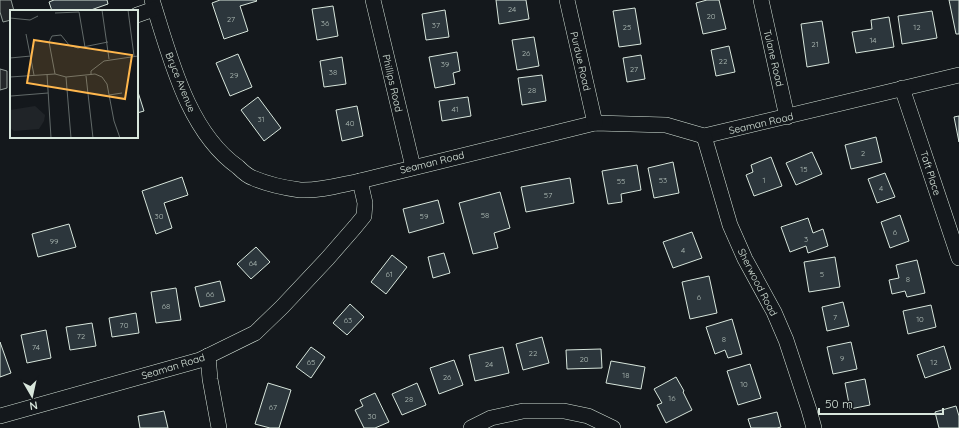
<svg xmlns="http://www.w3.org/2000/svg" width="959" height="428" viewBox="0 0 959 428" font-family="Quicksand,sans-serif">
  <rect width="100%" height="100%" fill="#14181c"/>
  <!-- parking -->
  <g fill="#24282b" stroke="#939e99">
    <path d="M0,0H11L14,11H11V20L3,22L0,12Z"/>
    <path d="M0,69L7,71V88L0,90Z"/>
  </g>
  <!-- building -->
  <g fill="#2c363c" stroke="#d8e6dc">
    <path d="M54,0H107L108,4L88,11H52L49,2Z"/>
    <path d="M220,0H256L257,1L240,6L248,31L224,39L212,3Z"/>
    <path d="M496,0H526L529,19L499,24Z"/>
    <path d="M707,0H719L726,29L703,34L696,3Z"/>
    <path d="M949,0H959V34H956Z"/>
    <path d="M333,6L338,36L317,40L312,9Z"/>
    <path d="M635,8L641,44L619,47L613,11Z"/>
    <path d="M445,10L449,37L426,40L422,14Z"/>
    <path d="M932,11L937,38L902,44L898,16Z"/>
    <path d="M889,17L894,47L856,53L852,32L872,29L871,20Z"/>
    <path d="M822,21L829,63L807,67L801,24Z"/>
    <path d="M534,37L539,66L517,70L512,40Z"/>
    <path d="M729,46L735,72L716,76L711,50Z"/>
    <path d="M457,52L460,71L453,73L455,84L435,88L429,57Z"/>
    <path d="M238,54L252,87L230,96L216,63Z"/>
    <path d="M641,55L645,79L627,82L623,58Z"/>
    <path d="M342,57L346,84L324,87L320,61Z"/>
    <path d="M542,75L546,101L522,105L518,78Z"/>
    <path d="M137,89L144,111L137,113Z"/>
    <path d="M258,97L281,128L264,141L241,110Z"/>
    <path d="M468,97L471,116L442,121L439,101Z"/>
    <path d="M357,106L363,136L342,141L336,110Z"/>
    <path d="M959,116V142L954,117Z"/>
    <path d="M876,137L882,162L851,169L845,145Z"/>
    <path d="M812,152L822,174L796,185L786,163Z"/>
    <path d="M771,157L782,186L754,196L746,175L753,172L751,165Z"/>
    <path d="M673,162L679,193L654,198L648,168Z"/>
    <path d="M637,165L641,190L621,194L622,202L608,204L602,171Z"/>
    <path d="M885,173L895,197L877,203L868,179Z"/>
    <path d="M182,177L188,195L164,203L172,228L156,234L142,191Z"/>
    <path d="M570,178L574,203L526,212L521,187Z"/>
    <path d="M500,192L510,228L494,233L498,248L473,254L459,203Z"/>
    <path d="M438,200L444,223L409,233L403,209Z"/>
    <path d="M900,215L909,241L890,248L881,222Z"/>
    <path d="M808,218L813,233L823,229L828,246L808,253L806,246L790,252L781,227Z"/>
    <path d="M69,224L76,247L38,257L32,234Z"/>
    <path d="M692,232L702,258L673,268L663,242Z"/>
    <path d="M256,247L270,262L251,279L237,264Z"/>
    <path d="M444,253L450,273L433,278L428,257Z"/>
    <path d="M392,255L407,267L386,294L371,282Z"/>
    <path d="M835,257L840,287L809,292L804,262Z"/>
    <path d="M917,260L925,293L907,297L905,291L892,294L889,280L899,278L896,265Z"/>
    <path d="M709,276L717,313L690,319L682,282Z"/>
    <path d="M220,281L225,301L200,307L195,287Z"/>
    <path d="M176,288L181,320L156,323L151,292Z"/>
    <path d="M843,302L849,326L827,331L822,307Z"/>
    <path d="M350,304L364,317L347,335L333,323Z"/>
    <path d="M931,305L936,327L908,334L903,311Z"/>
    <path d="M136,313L139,333L112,337L109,318Z"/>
    <path d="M732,319L742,354L728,358L725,350L715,354L706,327Z"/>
    <path d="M92,323L96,346L70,350L66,327Z"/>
    <path d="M46,330L51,358L27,363L21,335Z"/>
    <path d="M542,337L549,363L523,370L516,344Z"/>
    <path d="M0,342L11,373L0,377Z"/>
    <path d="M851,342L857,369L833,374L827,347Z"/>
    <path d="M944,346L951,369L925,378L917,355Z"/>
    <path d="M311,347L325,357L311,378L296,367Z"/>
    <path d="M503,347L509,373L475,381L469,355Z"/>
    <path d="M601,349L602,368L567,369L566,350Z"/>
    <path d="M454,360L463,385L439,394L430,368Z"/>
    <path d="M611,361L645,367L641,389L606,383Z"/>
    <path d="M750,364L761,398L738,405L727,371Z"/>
    <path d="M676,377L684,391L683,392L692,410L666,423L657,405L662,403L654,389Z"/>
    <path d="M865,379L870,405L850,409L845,383Z"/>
    <path d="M268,383L291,390L279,428H270L255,424Z"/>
    <path d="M417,383L426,405L402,415L392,394Z"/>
    <path d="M375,393L389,422L375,428H364L355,410L363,406L360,400Z"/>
    <path d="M956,406L959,416V428H939L935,412Z"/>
    <path d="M164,411L168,428H140L138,416Z"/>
    <path d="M777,412L781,427L777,428H751L748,419Z"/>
  </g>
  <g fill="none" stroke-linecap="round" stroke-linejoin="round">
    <defs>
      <g id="street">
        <path d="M152,0C170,56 187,131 238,167C242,171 247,176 253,178C267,184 285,188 300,190C320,191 340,185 360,181L595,123L666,125L704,136L959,75"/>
        <path d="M373,0L413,167"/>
        <path d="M567,0L595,123"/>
        <path d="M761,0L787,117"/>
        <path d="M137,15L154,9"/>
        <path d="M902,88L959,258"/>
        <path d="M704,136L730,225L745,259L774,312L786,340L809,410L814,428"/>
        <path d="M208,356L210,379L219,428"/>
        <path d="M0,416L200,360L255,333L282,307L328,258L355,227L364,216L365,203L360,181"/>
        <path d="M471,428L491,418L523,411H564L588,416L613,428"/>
      </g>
    </defs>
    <!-- street casing -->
    <use href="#street" stroke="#d8e6dc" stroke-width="16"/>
    <!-- street -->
    <use href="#street" stroke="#14181c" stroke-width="15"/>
  </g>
  <g text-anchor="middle" stroke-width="3" stroke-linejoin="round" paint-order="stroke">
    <!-- number labels -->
    <g font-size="8" fill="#adbab4">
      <text x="512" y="12">24</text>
      <text x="711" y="19">20</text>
      <text x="231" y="22">27</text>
      <text x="325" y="26">36</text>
      <text x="436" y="28">37</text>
      <text x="627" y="30">25</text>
      <text x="917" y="30">12</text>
      <text x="873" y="43">14</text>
      <text x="815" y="47">21</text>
      <text x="526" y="56">26</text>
      <text x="723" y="64">22</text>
      <text x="445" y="67">39</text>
      <text x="634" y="72">27</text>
      <text x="333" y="75">38</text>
      <text x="234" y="78">29</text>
      <text x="532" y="93">28</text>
      <text x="455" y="112">41</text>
      <text x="261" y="122">31</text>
      <text x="350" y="126">40</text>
      <text x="863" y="156">2</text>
      <text x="804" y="172">15</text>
      <text x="663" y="183">53</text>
      <text x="764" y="183">1</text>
      <text x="621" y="184">55</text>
      <text x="881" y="191">4</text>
      <text x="548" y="198">57</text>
      <text x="485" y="218">58</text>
      <text x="159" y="219">30</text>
      <text x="424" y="219">59</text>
      <text x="895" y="235">6</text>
      <text x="806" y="242">3</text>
      <text x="54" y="244">99</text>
      <text x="683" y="253">4</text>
      <text x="253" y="266">64</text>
      <text x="389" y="277">61</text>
      <text x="822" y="277">5</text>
      <text x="908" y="282">8</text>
      <text x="210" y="297">66</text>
      <text x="699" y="300">6</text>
      <text x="166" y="309">68</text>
      <text x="835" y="320">7</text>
      <text x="920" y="322">10</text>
      <text x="348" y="323">63</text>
      <text x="124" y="328">70</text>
      <text x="81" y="339">72</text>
      <text x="724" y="342">8</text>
      <text x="36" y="350">74</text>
      <text x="533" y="356">22</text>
      <text x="842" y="361">9</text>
      <text x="584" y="362">20</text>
      <text x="311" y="365">65</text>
      <text x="934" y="365">12</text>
      <text x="489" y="367">24</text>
      <text x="626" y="378">18</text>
      <text x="447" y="380">26</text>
      <text x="744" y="387">10</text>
      <text x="672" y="401">16</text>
      <text x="409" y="402">28</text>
      <text x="273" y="410">67</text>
      <text x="372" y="419">30</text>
    </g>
    <!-- street labels -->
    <g font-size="10" fill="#d8e6dc" stroke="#14181c">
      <text transform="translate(774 58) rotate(77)" y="4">Tulane Road</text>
      <text transform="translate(581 61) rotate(77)" y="4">Purdue Road</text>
      <text transform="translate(181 82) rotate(68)" y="4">Bryce Avenue</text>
      <text transform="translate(393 83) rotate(77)" y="4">Phillips Road</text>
      <text transform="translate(761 123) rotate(-13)" y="4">Seaman Road</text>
      <text transform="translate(432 162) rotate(-14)" y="4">Seaman Road</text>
      <text transform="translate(931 173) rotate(72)" y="4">Taft Place</text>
      <text transform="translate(758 282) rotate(63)" y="4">Sherwood Road</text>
      <text transform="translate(173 366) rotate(-17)" y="4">Seaman Road</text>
    </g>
  </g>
  <!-- overview -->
  <g transform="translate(10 10)">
    <rect width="128" height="128" fill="#14181c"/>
    <path d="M25,96L35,105L34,111L29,119L4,121L0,118V100Z" fill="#202428"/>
    <path fill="none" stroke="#626a69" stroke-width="1" d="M92,0L99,49M118,0L124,46M45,3L69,2L75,37M0,8L20,10L28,6M16,24L24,65M0,48L21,46M37,64L41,128M45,64L39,32L42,26L51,25L59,35L68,38L98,32M81,65V61L94,51L128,46M76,66L83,128M0,67L45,64L56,67L85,64L92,67L97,74L104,111L110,128M56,67L61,128M99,85L112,83M1,86L38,83"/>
    <path fill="#ffb74d" fill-opacity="0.15" stroke="#ffb74d" stroke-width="2" d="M24,30L122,45L115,89L17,73Z"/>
    <rect width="128" height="128" fill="none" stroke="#d8e6dc" stroke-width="2"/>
  </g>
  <!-- north arrow -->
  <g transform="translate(32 396) rotate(171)" stroke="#14181c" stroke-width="3" paint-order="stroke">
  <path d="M0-3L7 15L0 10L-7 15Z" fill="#d8e6dc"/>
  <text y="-6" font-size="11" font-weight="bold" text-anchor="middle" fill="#d8e6dc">N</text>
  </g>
  <!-- scale -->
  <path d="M819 408v6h124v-6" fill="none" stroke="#d8e6dc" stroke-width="2"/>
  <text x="825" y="408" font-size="12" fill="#d8e6dc" stroke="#14181c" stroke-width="3" paint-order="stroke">50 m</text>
</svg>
